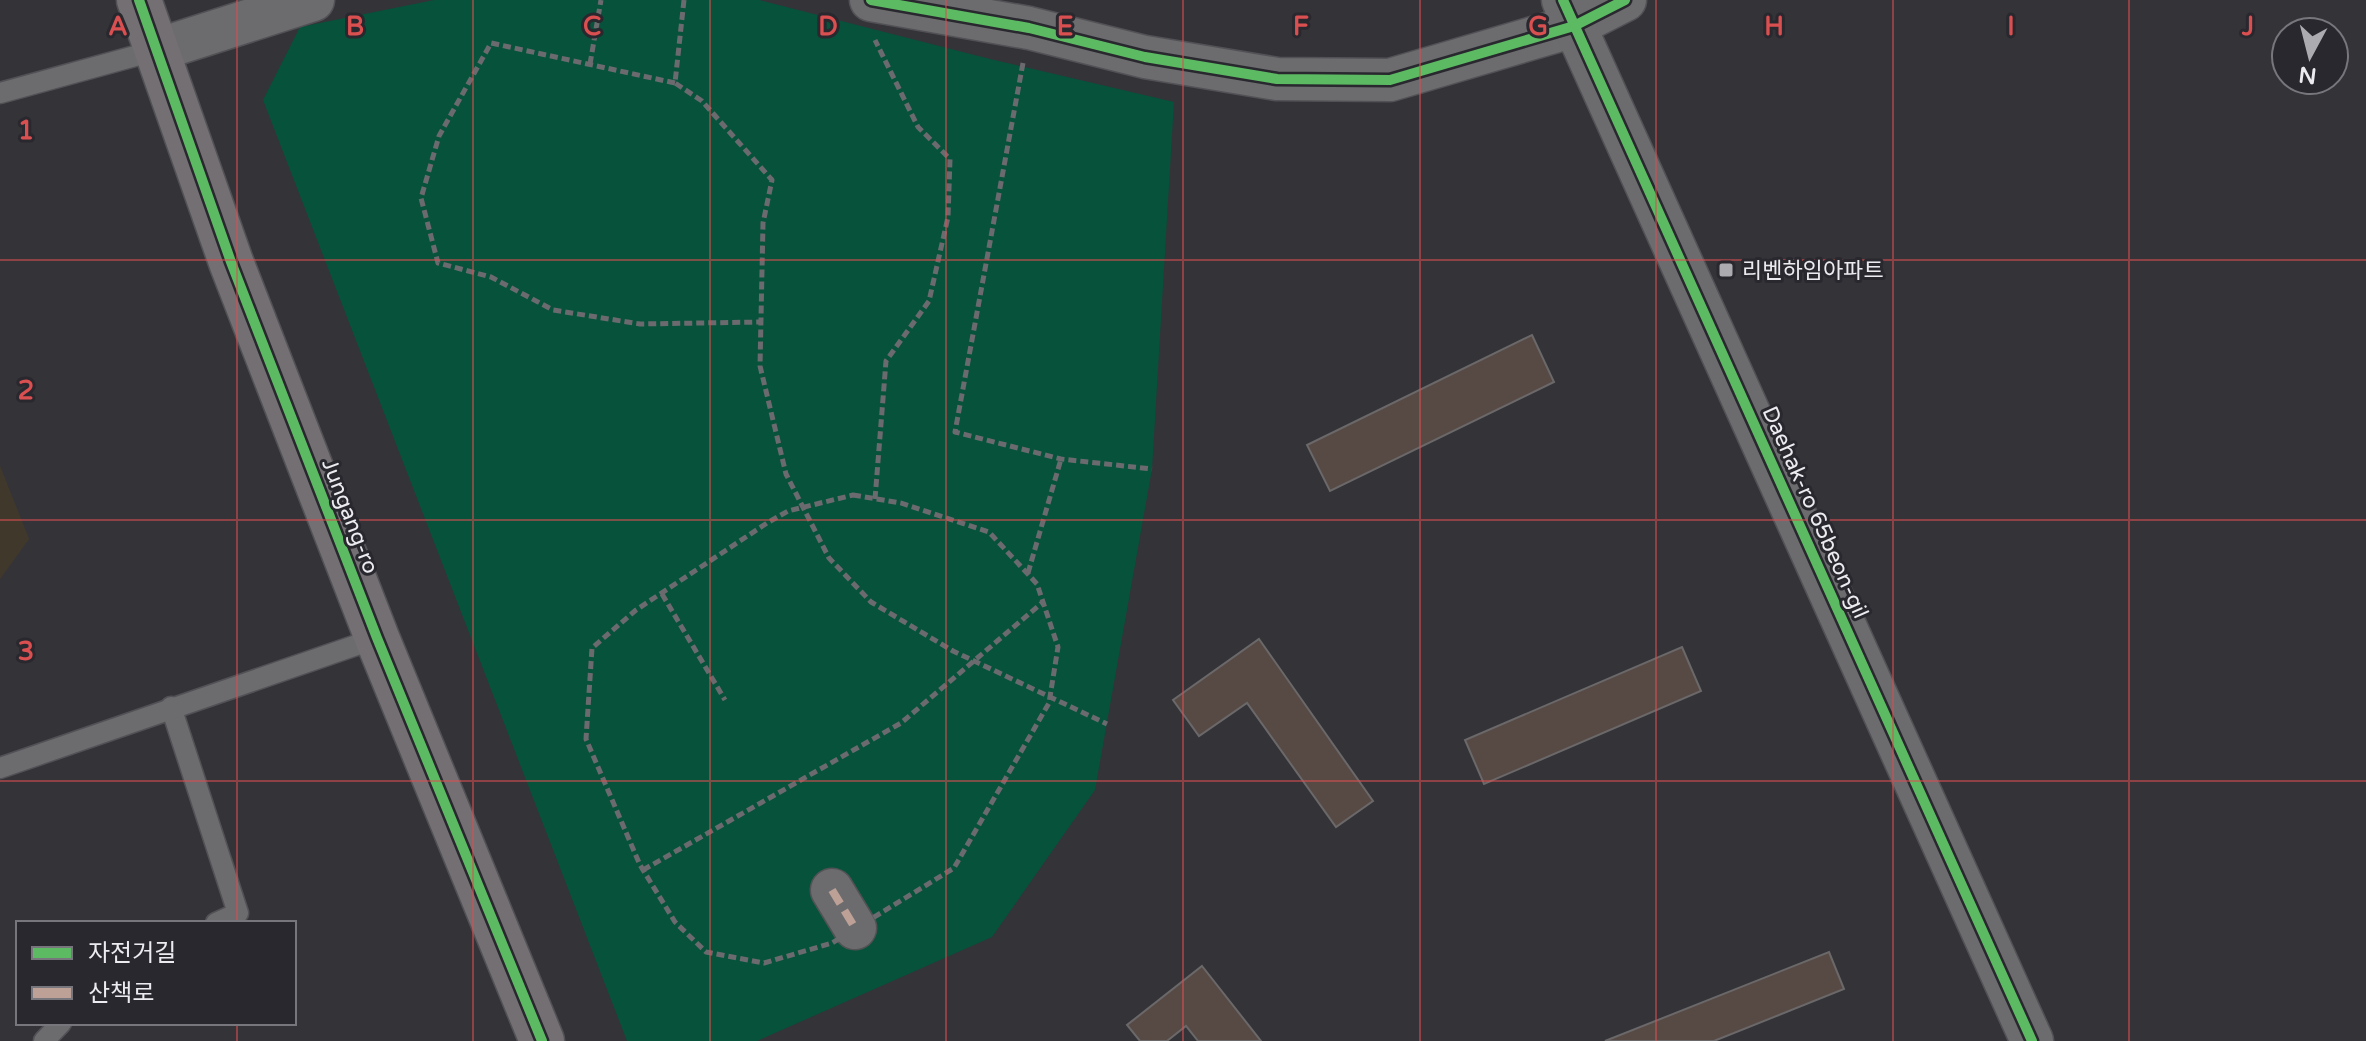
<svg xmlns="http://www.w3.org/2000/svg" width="2366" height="1041" viewBox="0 0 2366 1041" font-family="'Varela Round','Noto Sans KR',sans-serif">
  <rect width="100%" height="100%" fill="#343338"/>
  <!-- education -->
  <path fill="#40392b" d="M0,466L29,539L0,579Z"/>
  <!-- green -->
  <path fill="#07523b" d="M434,0H759L990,59L1174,102L1152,469L1095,790L992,937L757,1041H627L263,100L300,27Z"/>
  <!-- building -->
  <g fill="#574a45" stroke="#6a6869" stroke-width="2">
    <path d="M1532,335L1554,382L1330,491L1307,445Z"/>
    <path d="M1259,639L1373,801L1336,827L1247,703L1199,736L1173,700Z"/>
    <path d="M1682,647L1701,691L1484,784L1465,740Z"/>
    <path d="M1829,952L1844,989L1714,1041H1605Z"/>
    <path d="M1202,966L1261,1041H1198L1186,1026L1167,1041H1140L1127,1025Z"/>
  </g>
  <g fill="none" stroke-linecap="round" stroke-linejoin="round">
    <defs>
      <g id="lane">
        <path d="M0,93L157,50"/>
        <path d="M171,707L238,913L216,923"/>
        <path d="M0,768L377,638"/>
        <path d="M44,1041L61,1023"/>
      </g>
      <g id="street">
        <path d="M871,0L1029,28L1145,57L1277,79L1390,80L1574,26L1625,0"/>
        <path d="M1563,0L2032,1041"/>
        <path d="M157,50L313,0"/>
        <path d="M832,890L855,928"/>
      </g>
      <path id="secondary" d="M139,0L231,262L377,638L542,1041"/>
    </defs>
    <!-- lane casing -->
    <use href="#lane" stroke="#525256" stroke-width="23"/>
    <!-- street casing -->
    <use href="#street" stroke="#525256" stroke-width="45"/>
    <!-- secondary casing -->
    <use href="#secondary" stroke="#525256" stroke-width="47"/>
    <!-- path -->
    <g stroke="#6b6a6e" stroke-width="5" stroke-dasharray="8 4" stroke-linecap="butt">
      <path d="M684,0L675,83L702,101L772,180L763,223L760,366L786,474L829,558L871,602L953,651L1107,724"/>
      <path d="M1023,63L955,432L1061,459L1152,469"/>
      <path d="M590,64L601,0"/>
      <path d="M675,83L491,43L439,136L421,198L438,263L491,277L553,310L640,324L761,322"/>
      <path d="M853,495L901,503L989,532L1037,584L1058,647L1049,703L954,868L832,943L764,963L706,952L675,922L640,865L586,739L592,648L636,610L767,523L788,511Z"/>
      <path d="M875,499L886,361L929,301L948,217L950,159L918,127L875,40"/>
      <path d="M1028,573L1061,459"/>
      <path d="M662,594L725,700"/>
      <path d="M643,870L901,723L1043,602"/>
    </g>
    <!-- lane -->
    <use href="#lane" stroke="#6c6c6f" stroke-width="20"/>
    <!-- street -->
    <use href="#street" stroke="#6c6c6f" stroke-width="42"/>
    <!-- secondary -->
    <use href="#secondary" stroke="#736f73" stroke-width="44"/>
    <!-- quiet -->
    <path stroke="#bda197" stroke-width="8" stroke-dasharray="16 8" stroke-linecap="butt" d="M832,890L855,928"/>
    <defs>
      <g id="cycleway">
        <path d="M139,0L231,262L377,638L542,1041"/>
        <path d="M871,0L1029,28L1145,57L1277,79L1390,80L1574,26L1625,0"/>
        <path d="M1563,0L2032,1041"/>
      </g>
    </defs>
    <!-- cycleway casing -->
    <use href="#cycleway" stroke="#29282f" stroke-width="15"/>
    <!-- cycleway -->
    <use href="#cycleway" stroke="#5cba63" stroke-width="10"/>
  </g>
  <!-- grid -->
  <path fill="none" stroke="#da4f50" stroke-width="2" stroke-opacity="0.55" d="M237,0V923M473,0V1041M710,0V1041M946,0V1041M1183,0V1041M1420,0V1041M1656,0V1041M1893,0V1041M2129,0V1041M0,260H2366M0,520H2366M0,781H2366M237,1023V1041"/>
  <!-- markers -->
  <rect fill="#acabb0" stroke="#29282f" stroke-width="3" x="1718" y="262" width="16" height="16" rx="4"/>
  <g text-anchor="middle" stroke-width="6" stroke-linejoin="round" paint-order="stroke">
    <!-- poi labels -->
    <g font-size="22" fill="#ececf0" stroke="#29282f" text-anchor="start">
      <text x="1742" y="278">리벤하임아파트</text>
    </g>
    <!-- street labels -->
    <g font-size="22" fill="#ececf0" stroke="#29282f">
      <text transform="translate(1816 512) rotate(66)" y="8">Daehak-ro 65beon-gil</text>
      <text transform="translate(351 516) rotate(69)" y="8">Jungang-ro</text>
    </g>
  </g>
  <g font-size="26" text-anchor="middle" font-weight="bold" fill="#da4f50" stroke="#29282f" stroke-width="6" stroke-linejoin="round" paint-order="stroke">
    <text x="118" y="35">A</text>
    <text x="355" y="35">B</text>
    <text x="592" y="35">C</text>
    <text x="828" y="35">D</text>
    <text x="1065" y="35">E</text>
    <text x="1301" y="35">F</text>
    <text x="1538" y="35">G</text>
    <text x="1774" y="35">H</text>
    <text x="2011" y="35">I</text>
    <text x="2248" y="35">J</text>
    <text x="26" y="139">1</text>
    <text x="26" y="399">2</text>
    <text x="26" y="660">3</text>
  </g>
  <!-- legend -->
  <rect x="16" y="921" width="280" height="104" fill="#29282f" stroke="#77767c" stroke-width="2"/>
  <rect x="32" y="947" width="40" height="12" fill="#5cba63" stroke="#77767c" stroke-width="2"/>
  <text x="88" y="961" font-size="24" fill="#ececf0">자전거길</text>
  <rect x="32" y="987" width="40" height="12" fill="#bda197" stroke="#77767c" stroke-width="2"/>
  <text x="88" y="1001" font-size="24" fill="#ececf0">산책로</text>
  <!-- north arrow -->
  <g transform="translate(2310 56) rotate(187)"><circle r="38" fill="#29282f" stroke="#77767c" stroke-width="2"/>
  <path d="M0-6L14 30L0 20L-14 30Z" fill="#acabb0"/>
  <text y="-12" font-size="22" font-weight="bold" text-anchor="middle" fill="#ececf0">N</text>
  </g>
</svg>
